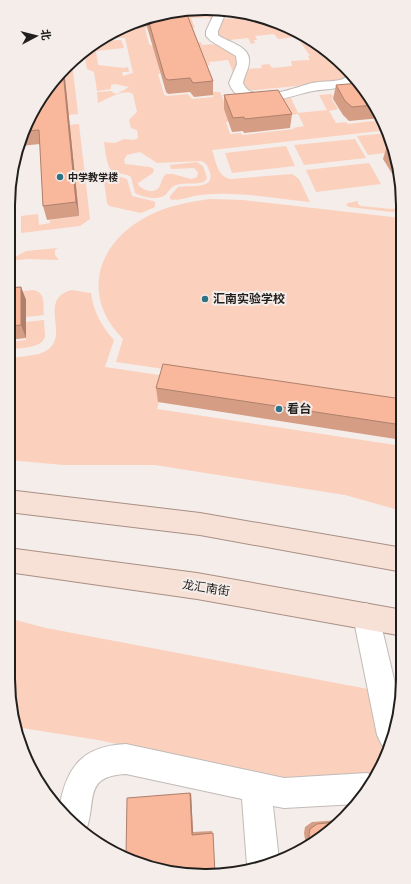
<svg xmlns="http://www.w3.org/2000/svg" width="411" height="884" viewBox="0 0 411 884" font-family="'IBM Plex Serif','Noto Sans SC',serif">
  <rect width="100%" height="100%" fill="#f4edea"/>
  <!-- green -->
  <g fill="#fbd0bd">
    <path d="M206,8L216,10L217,13L212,23L209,17L191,18L195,28L164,23L146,25L147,28H145L149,44L152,46L201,42L202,45C219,43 231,44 239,61L234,74L228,60L209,62L210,65L159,70L160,74H158L164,94L166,96L188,94L192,99L213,97L212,92H220L232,121L226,122L230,134L241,133L242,135L294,129L293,128L304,126L298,114L291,115L278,99L291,98L298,113L327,110L319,95L331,94L334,97L331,98L338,109L329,111L336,123L346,122L348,124L382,120L388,130L212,150C216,161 217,177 231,179L292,174L299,179L310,202C273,198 236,191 200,195C190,196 178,202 170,199V196L178,187C188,185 215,190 210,173C208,167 207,163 201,161L157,163L140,152L127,155L124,160L125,164L150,167L154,169L153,173L138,183L139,186C143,189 147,191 152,191C163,190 159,180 166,174H173L191,179L197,177L198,172L194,168L171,169L170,165L197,162L203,166L207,178L204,182C195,185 185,182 176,185C170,187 169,192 165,195C157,201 142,197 135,193L131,177C125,173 119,174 113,172C107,169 105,148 104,142L115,143L124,139L134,140L138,138L137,130L131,128L129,120L137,112L133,94C125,88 107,99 98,103L97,92L112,91L113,93L117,94L129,87L115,84L111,85V89L97,91L94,72L87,69L84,53L103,41L121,40L124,48L96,51L98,65L124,68L128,67L129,72H122L123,76L133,73L125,38H113L112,35L130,23Z"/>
    <path d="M236,14L244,16L246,18H254L281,23L326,49L340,63L350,78L336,82L247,91L242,87L244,69L262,68L261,65L269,64L272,68L292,66L291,61L310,60L308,56H310L297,37L278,39L274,34L255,36L257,40H254L255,43L251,44L248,38L230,40L232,45L219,38L216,32L221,19L237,18Z"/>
    <path d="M72,62L78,114L58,116L64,69Z"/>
    <path d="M79,124L90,219L80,226L21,233V216L38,214L39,225L50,223V220L79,216L68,125Z"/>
    <path d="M389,133L394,152L368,155L357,136Z"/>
    <path d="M355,139L366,158L304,165L294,145Z"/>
    <path d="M286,146L295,166L232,173L225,153Z"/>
    <path d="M369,163L381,184L316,192L306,170Z"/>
    <path d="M107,173L127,179L132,196L153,201L155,202V207L141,213L109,206L107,203L103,174Z"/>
    <path d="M210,199L243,200L401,218L402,404L116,362L123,339C80,296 97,242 148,216C167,206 188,202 210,199Z"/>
    <path d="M358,201V204L361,206L391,209L401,208V213L349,207L346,205L348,203Z"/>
    <path d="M58,248L55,250V255L59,260L28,259L8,261L26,251Z"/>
    <path d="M33,290C46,292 43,305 44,315L26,317V301L8,293Z"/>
    <path d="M71,290L91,293C93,311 102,327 114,340L105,367L166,376L157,409L402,446V511L345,495L155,465H64L8,460V358C18,357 29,356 39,354C77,342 34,301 71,290Z"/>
    <path d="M44,320C44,325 45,331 45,336C43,349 18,348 8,349V342L26,340V322Z"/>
    <path d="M8,618L46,628L368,689L375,704L384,750L379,769L372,775L361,778L295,782L98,740L16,727L8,678Z"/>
  </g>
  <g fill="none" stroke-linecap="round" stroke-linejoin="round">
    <defs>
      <g id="minor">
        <path d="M216,10L226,12L218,31V35C227,42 251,46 249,62C249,69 244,76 243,83C252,106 296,87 312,83C321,81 331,82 340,80C344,79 348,76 352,75L358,81C344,90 328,88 313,91C291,95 241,117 229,83L237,64L236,56L211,41L206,36V31Z"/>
        <path d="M366,603L375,607L379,616L399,700L389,748L382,745L377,735L353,616L357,607Z"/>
        <path d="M126,744L284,778L367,773L374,776L357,804L284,808L273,806L279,860L248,869L247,865L242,799L126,774C81,776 98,803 85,833L59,809C66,767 82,746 126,744Z"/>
      </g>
      <g id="major">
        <path d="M8,490L200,513L403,548V572L200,535L8,512Z"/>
        <path d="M8,548L197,573L403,610V636L197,599L8,572Z"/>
      </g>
    </defs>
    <!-- minor casing -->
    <use href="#minor" stroke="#c1bbb8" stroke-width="2"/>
    <!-- major casing -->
    <use href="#major" stroke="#a98f84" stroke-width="2"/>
    <!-- minor -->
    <use href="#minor" fill="#fff" fill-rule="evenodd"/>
    <!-- major -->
    <use href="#major" fill="#f7e0d6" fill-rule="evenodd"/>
  </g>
  <!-- wall -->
  <g fill="#d69d85">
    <path d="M186,12L213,81V95L194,97L190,92L168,94L166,92L145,20Z"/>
    <path d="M64,69L79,216L47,220L43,206L40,144L20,146L23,130Z"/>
    <path d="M336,85H362L381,118L349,121L343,115L333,99Z"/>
    <path d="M224,95L292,114L290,128L244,133L243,131L232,132L224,109Z"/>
    <path d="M388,142H391L401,179V188L383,159Z"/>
    <path d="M21,287L26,300V338L8,340V288Z"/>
    <path d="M156,388L402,399V440L158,402Z"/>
    <path d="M191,793L193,832L212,831L215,874L131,798Z"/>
    <path d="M339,820L306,846L304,833L305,827L312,822Z"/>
  </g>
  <!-- shaded-wall -->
  <g fill="#ae806c">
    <path d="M64,69L79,216L76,202L63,71Z"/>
    <path d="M21,287L26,300V338L21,325Z"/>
    <path d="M190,793H191L193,832L192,835Z"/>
  </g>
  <!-- building -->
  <g fill="#f9b79b" stroke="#ae806c">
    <path d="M186,12L213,81L193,83L190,78L168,80L165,78L148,19Z"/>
    <path d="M63,71L76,202L43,206L39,130L23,131V130Z"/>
    <path d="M360,83L362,85L374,105L352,107L345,101L336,85Z"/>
    <path d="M278,90L292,114L245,119L244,117L233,118L224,95Z"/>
    <path d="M388,142H391L393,150Z"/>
    <path d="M21,287V325L8,326V288Z"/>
    <path d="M163,364L402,399V425L156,388Z"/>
    <path d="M190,793L192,835L213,833L215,874L167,872L126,855L127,798Z"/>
    <path d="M336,822L310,843L309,835L310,829L317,824Z"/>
  </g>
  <!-- markers -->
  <g fill="#2f7283" stroke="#f4edea" stroke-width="1.5">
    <circle cx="60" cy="177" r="4"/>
    <circle cx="205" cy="299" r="4"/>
    <circle cx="279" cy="409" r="4"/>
  </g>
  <g text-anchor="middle" stroke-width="4" stroke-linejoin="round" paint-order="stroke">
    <!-- far-poi labels -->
    <g font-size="10" font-weight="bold" fill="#211f1e" stroke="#f4edea" text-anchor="start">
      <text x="68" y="181">中学教学楼</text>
    </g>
    <!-- poi labels -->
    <g font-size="12" font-weight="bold" fill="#211f1e" stroke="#f4edea" text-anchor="start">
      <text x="213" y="303">汇南实验学校</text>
      <text x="287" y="413">看台</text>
    </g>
    <!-- street labels -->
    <g font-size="12" fill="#211f1e" stroke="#f4edea">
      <text transform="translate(206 588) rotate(9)" y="4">龙汇南街</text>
    </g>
  </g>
  <!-- crop -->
  <path d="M0 0H411V884H0ZM205 15H206A190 190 0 0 1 396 205V679A190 190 0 0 1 206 869H205A190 190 0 0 1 15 679V205A190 190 0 0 1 205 15Z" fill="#f4edea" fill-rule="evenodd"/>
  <path fill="none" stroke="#211f1e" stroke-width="2" d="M205 15H206A190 190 0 0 1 396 205V679A190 190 0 0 1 206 869H205A190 190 0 0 1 15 679V205A190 190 0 0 1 205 15Z"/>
  <!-- north arrow -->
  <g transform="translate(36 36) rotate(83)" stroke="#f4edea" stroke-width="3" paint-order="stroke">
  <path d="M0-3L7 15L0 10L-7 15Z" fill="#211f1e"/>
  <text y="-6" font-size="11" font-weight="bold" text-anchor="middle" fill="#211f1e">北</text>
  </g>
</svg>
